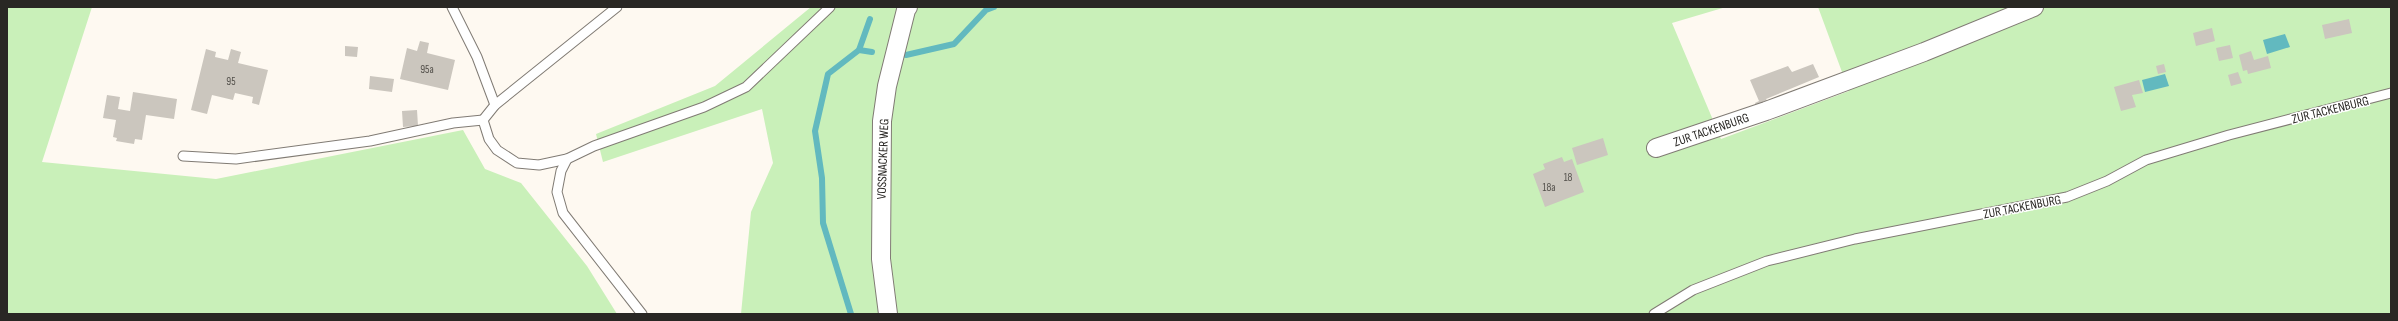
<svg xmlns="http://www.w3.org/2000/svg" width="2398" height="321" viewBox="0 0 2398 321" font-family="'Sofia Sans Condensed',sans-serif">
  <rect width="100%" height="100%" fill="#fef9f1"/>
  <!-- green -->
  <g fill="#c9f0b9">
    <path d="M7,7H92L42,162L216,179L463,130L485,169L521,183L587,266L617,314H7Z"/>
    <path d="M811,7H1726L1672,23L1721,139L1849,91L1818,7H2391V314H741L751,212L773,163L762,109L603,162L596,134L715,86Z"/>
  </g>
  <!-- water -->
  <g fill="#62b9bf">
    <path d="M2285,34L2290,47L2267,54L2263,40Z"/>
    <path d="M2165,74L2169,86L2145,92L2142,80Z"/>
  </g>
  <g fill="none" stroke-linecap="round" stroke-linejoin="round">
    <!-- stream -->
    <g stroke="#62b9bf" stroke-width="6">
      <path d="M859,50L872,52"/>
      <path d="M906,55L954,44L986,10L994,7"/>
      <path d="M851,314L823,223L822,178L815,131L828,74L859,50L870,19"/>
    </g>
  </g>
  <!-- building -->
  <g fill="#cbc6be">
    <path d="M2349,19L2352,33L2325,39L2322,25Z"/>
    <path d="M2212,28L2215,41L2196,46L2193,33Z"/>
    <path d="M420,41L429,43L427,53L455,60L448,90L400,79L407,48L417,51Z"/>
    <path d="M2230,45L2233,58L2219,61L2216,48Z"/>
    <path d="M345,46L358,47L357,57L345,56Z"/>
    <path d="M206,49L216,52L215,57L228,60L231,49L241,52L238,63L268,70L259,105L252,103L253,97L235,93L233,100L212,95L207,114L191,110Z"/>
    <path d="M2251,51L2254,60L2268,56L2271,68L2248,74L2247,70L2243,71L2239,55Z"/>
    <path d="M1813,64L1819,77L1766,99L1768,102L1756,107L1755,103L1759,101L1750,80L1788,66L1792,72Z"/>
    <path d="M2164,64L2166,72L2158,74L2156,66Z"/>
    <path d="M2238,72L2242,83L2231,86L2228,75Z"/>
    <path d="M370,76L394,79L392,92L369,89Z"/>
    <path d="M2139,80L2143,93L2132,95L2136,107L2121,111L2114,87Z"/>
    <path d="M133,92L177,99L174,119L146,115L142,140L135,139L134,144L116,141L117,138L113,137L116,120L103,118L107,95L120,97L118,109L130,111Z"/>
    <path d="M417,110L418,126L403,127L402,111Z"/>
    <path d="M1603,138L1608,155L1577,165L1572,148Z"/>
    <path d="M1562,157L1564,162L1572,159L1584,192L1545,207L1533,174L1545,169L1543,164Z"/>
  </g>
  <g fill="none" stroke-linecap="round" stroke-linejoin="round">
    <defs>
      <g id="lane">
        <path d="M452,7L477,57L495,105"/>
        <path d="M617,7L495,105L483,120L489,139L497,150L517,163L539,165L567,159L594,146L704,107L746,87L830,7"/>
        <path d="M183,156L236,159L370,141L453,123L483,120"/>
        <path d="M567,159L561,171L557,192L563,213L642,314"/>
        <path d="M1654,314L1693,290L1767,261L1855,239L2067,197L2107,181L2146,160L2229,135L2391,93"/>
      </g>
      <g id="street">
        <path d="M1656,148L1766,111L1924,52L2034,7"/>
        <path d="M888,314L881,259L882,121L887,86L906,10L908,7"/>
      </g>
    </defs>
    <!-- lane casing -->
    <use href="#lane" stroke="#807b74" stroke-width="11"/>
    <!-- street casing -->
    <use href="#street" stroke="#807b74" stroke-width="20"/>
    <!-- lane -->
    <use href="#lane" stroke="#fff" stroke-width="9"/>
    <!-- street -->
    <use href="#street" stroke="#fff" stroke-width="18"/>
  </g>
  <g text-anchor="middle" stroke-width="3" stroke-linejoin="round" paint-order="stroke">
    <!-- number labels -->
    <g font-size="11" fill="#524f4a">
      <text x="427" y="73">95a</text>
      <text x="231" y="85">95</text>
      <text x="1568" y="181">18</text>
      <text x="1549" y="191">18a</text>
    </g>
    <!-- street labels -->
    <g font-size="13" fill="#292724" stroke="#fff">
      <text transform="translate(2330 109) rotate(-14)" y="5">ZUR TACKENBURG</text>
      <text transform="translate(1711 129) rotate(-19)" y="5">ZUR TACKENBURG</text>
      <text transform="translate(882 159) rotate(-88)" y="5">VOSSNACKER WEG</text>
      <text transform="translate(2022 206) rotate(-11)" y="5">ZUR TACKENBURG</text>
    </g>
  </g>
  <!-- border -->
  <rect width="2398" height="321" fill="none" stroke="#292724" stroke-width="16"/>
</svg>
